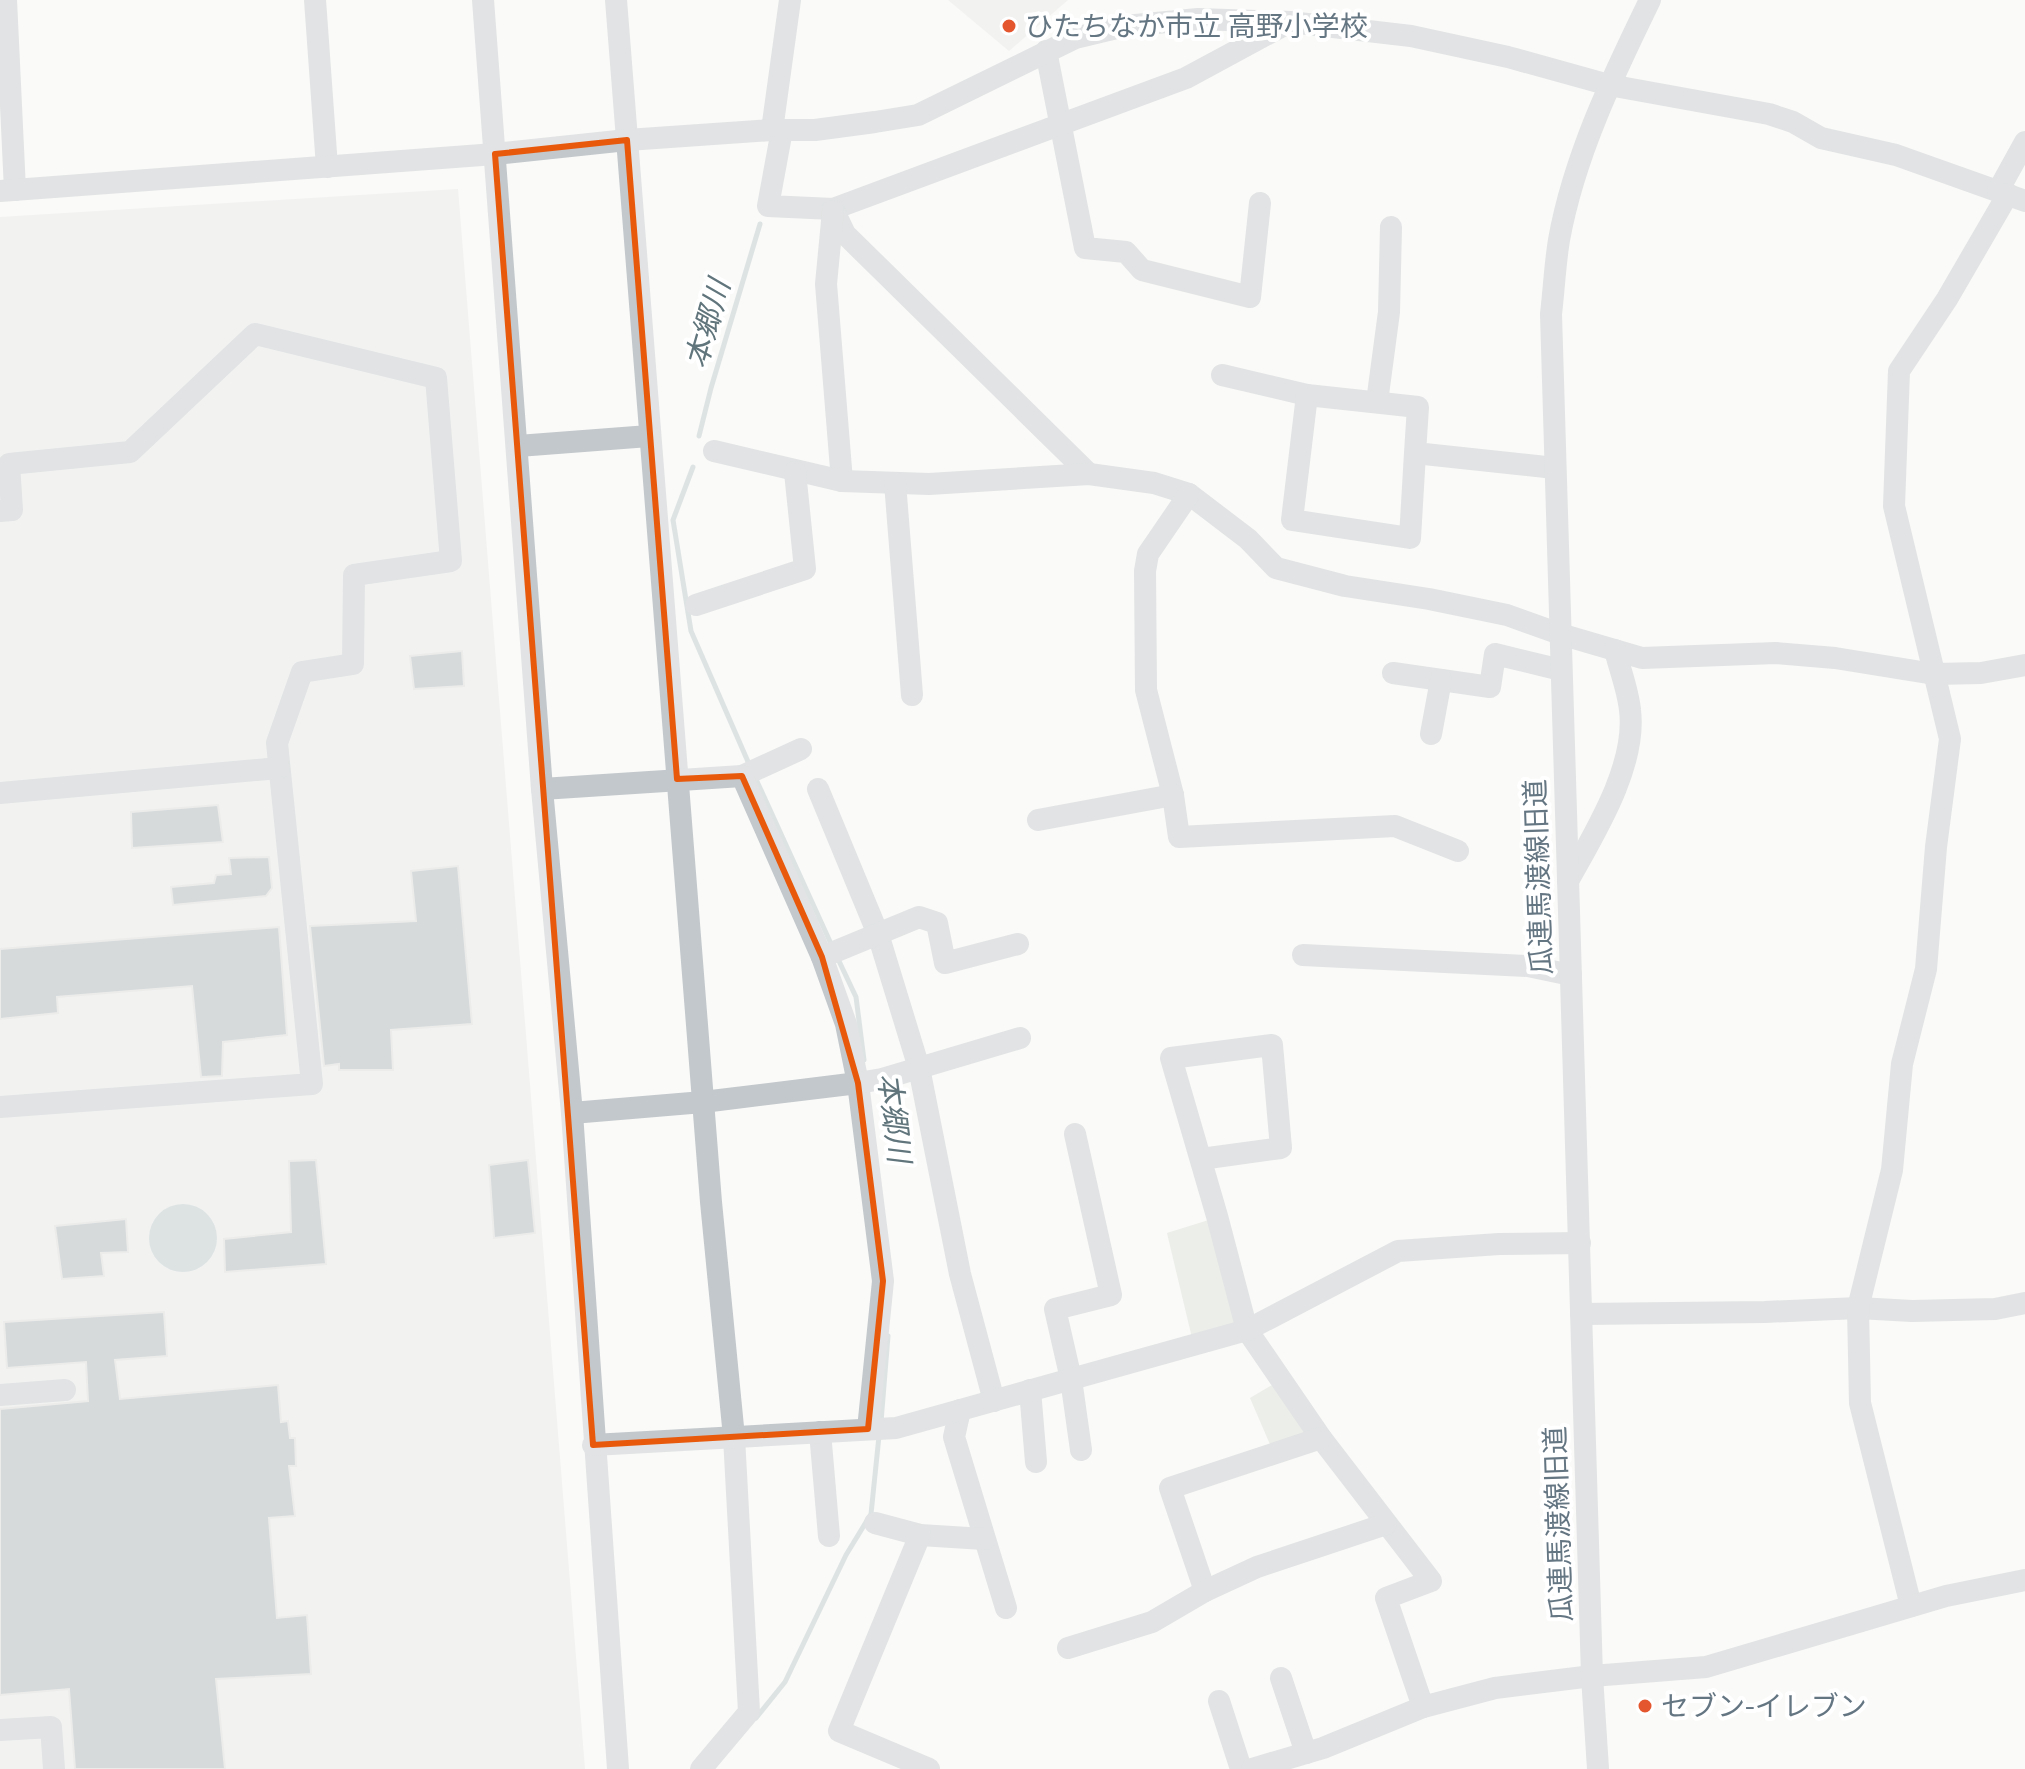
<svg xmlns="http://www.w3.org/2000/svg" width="2025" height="1769" viewBox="0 0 2025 1769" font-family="Karla,'Noto Sans JP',sans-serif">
  <rect width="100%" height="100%" fill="#fafaf8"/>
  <!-- built -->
  <g fill="#e8e9e9">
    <path d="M948,0H1068L1009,51Z"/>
    <path d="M458,189L585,1769H0V217Z"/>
  </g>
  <!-- green -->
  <g fill="#dadfd7">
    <path d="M1212,1219L1242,1326L1193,1342L1167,1233Z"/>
    <path d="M1279,1381L1314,1433L1272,1449L1250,1398Z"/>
  </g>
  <!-- water -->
  <circle fill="#bbc7cb" cx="183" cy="1238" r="34"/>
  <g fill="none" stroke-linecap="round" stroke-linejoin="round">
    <!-- stream -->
    <g stroke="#bbc7cb" stroke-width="5">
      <path d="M699,436L711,388L760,224"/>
      <path d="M693,467L673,520L691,631L749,764"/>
      <path d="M755,777L832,946"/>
      <path d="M838,959L856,997L864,1060"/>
      <path d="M881,1422L888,1336"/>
      <path d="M756,1718L785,1682L846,1555L871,1514L879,1436"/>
    </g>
  </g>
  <!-- building -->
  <g fill="#aab3b9" stroke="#dcdcda" stroke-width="2">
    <path d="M462,651L464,686L414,689L410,656Z"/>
    <path d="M218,805L223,842L132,848L131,812Z"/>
    <path d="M269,857L272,888L266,896L173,905L171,887L214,883L216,875L231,874L229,858Z"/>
    <path d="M458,866L472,1024L391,1030L393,1070H339V1064L324,1066L310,926L416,921L411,871Z"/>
    <path d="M279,927L287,1035L223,1042L222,1076L201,1077L192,986L57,997L58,1013L0,1019V949Z"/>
    <path d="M316,1160L326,1264L225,1272L224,1239L291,1232L289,1161Z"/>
    <path d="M528,1160L535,1233L494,1238L489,1165Z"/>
    <path d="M126,1219L128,1252L101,1253L104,1276L62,1279L55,1226Z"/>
    <path d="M164,1312L167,1356L115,1360L120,1399L278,1385L281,1422L288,1421L290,1438H295L296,1466H289L295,1516L269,1518L277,1618L307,1615L311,1674L216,1679L225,1769H75L69,1689L0,1695V1409L88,1401L86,1362L7,1368L4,1322Z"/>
  </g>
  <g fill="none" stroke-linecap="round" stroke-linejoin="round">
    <!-- minor -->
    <g stroke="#c3c8cc" stroke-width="22">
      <path d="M6,0L15,190"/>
      <path d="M315,0L327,167"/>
      <path d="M483,0L542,789L572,1113L618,1769"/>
      <path d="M616,0L711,1202L734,1437L749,1712L701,1769"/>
      <path d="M1046,51L1085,248L1126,252L1142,270L1250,297L1260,203"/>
      <path d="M772,130L790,0"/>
      <path d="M782,130L768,206L833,209L1186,78L1288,23"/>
      <path d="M0,191L495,154L627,140L772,130H815L875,122L918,115L1075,38L1125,26L1198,19L1290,22L1411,36L1508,57L1609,85L1769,114L1793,122L1821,138L1896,155L2025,201"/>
      <path d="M1998,191L2025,142"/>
      <path d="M833,209L845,234L1089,474"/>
      <path d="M833,211L826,284L842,481"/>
      <path d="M1222,375L1307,395"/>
      <path d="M1377,402L1389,312L1391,227"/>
      <path d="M518,446L649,436"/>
      <path d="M714,451L842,481L929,484L1089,474L1154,483L1189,494L1248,539L1276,568L1345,586L1429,599L1507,615L1560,634L1642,658L1776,653L1835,658L1934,674L1981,673L2025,665"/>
      <path d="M1415,453L1410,538L1292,520L1307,395L1418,407L1415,453L1555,468"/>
      <path d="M895,483L912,695"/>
      <path d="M1189,494L1148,554L1145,571L1146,690L1173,795L1179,837L1395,826L1458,851"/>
      <path d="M0,511L12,510L9,464L130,452L255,334L436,378L451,561L354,575L353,664L302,672L277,743L312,1084L0,1107"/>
      <path d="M696,605L805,569L795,472"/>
      <path d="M1393,673L1490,687L1495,654L1561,670"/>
      <path d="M1431,734L1441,680"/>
      <path d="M742,776L801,749"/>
      <path d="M542,789L742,776L822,957L846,1024L858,1083L883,1281L868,1429"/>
      <path d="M818,789L878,934L919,1068L960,1274L994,1401"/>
      <path d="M0,793L279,768"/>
      <path d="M1038,820L1173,795"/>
      <path d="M1568,881C1594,834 1637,766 1630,710C1628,690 1620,670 1615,650"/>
      <path d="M1303,955L1528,966L1571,975"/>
      <path d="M822,957L919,917L937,923L945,963L1018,944"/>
      <path d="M572,1113L703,1102L858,1083L882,1079L1020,1038"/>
      <path d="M1075,1134L1111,1295L1055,1309L1071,1379L1081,1450"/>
      <path d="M1201,1159L1281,1148L1272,1045L1171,1058L1217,1216L1247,1330L1321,1438L1431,1581L1386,1598L1423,1707"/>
      <path d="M1581,1314L1765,1312L1858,1308L1912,1311L1995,1309L2025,1303"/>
      <path d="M1030,1390L1036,1462"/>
      <path d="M0,1395L65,1390"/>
      <path d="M960,1410L954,1437L1006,1608"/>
      <path d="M820,1432L829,1536"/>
      <path d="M593,1445L896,1428L1247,1330L1398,1251L1499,1244L1580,1243"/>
      <path d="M875,1523L920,1535L984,1539"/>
      <path d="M920,1535L839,1731L929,1769"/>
      <path d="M1205,1591L1170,1488L1321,1438"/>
      <path d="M1911,1606L1860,1403L1858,1308L1892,1170L1902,1064L1926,969L1936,847L1950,739L1894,506L1899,371L1947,299L2008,194"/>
      <path d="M1068,1648L1152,1622L1205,1591L1257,1567L1386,1524"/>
      <path d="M1281,1678L1306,1753"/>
      <path d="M1219,1701L1241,1769"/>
      <path d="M0,1730L51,1727L54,1769"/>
      <path d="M1252,1769L1323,1748L1423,1707L1495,1688L1592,1676L1706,1667L1946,1596L2025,1580"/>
      <path d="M1598,1769L1592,1676L1551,314C1554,289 1555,264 1559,240C1574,156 1613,76 1650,0"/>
    </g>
  </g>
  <!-- marked area -->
  <path d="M0 0H2025V1769H0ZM627,140L677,779L742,776L822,957L858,1083L883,1281L868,1429L593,1445L495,154Z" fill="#fafaf8" fill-opacity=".55" fill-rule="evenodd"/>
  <path fill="none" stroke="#e8590c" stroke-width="6" stroke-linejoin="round" d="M627,140L677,779L742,776L822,957L858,1083L883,1281L868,1429L593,1445L495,154Z"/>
  <!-- markers -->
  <g fill="#e4572e" stroke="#fff" stroke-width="3">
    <circle cx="1009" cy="26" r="8"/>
    <circle cx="1645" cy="1706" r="8"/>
  </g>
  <g text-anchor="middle" stroke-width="8" stroke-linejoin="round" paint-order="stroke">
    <!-- poi labels -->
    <g font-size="28" fill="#657683" stroke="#fff" text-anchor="start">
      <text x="1025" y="36">ひたちなか市立 高野小学校</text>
      <text x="1661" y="1716">セブン-イレブン</text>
    </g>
    <!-- street labels -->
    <g font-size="28" fill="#657683" stroke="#fff">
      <text transform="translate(1538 877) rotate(-92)" y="10">瓜連馬渡線旧道</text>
      <text transform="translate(1558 1524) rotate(-92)" y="10">瓜連馬渡線旧道</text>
    </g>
    <!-- water labels -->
    <g font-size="30" font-style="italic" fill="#60757c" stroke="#fff">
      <text transform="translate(708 324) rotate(-74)" y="10">本郷川</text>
      <text transform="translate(894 1118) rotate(83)" y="10">本郷川</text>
    </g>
  </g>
</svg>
